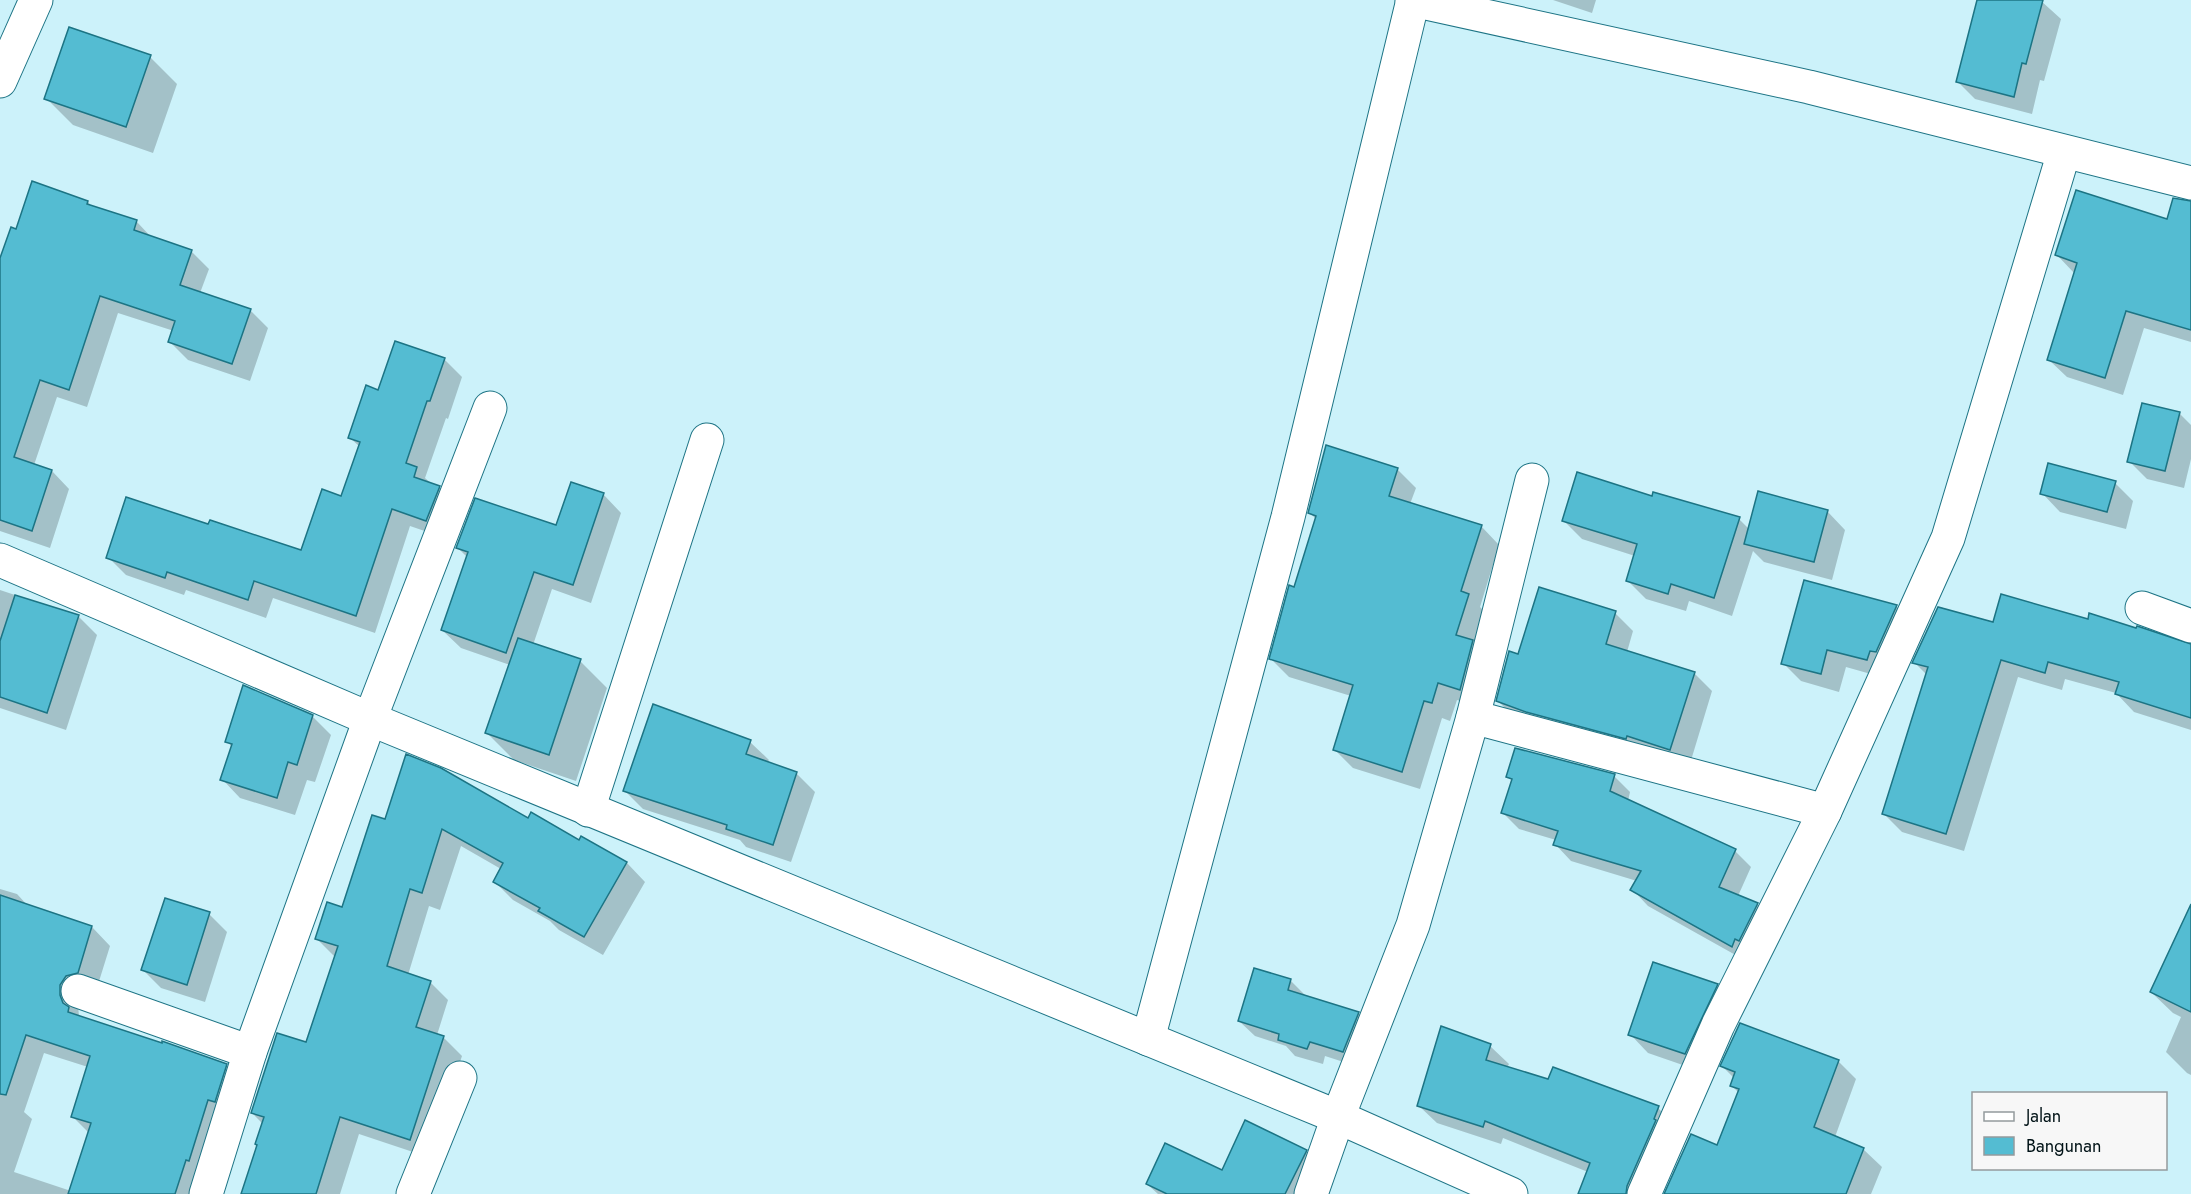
<svg xmlns="http://www.w3.org/2000/svg" width="2191" height="1194" viewBox="0 0 2191 1194" font-family="Jost,sans-serif">
  <rect width="100%" height="100%" fill="#ccf2fa"/>
  <!-- shadow -->
  <g fill="#0003" fill-rule="evenodd">
    <path d="M1553,0H1596L1592,13Z"/>
    <path d="M1979,0H2040L2061,19L2044,81L2040,80L2032,114L1975,99L1957,81Z"/>
    <path d="M150,57L177,84L153,153L73,125L46,98Z"/>
    <path d="M88,202L92,207L137,222L153,239L191,251L209,269L200,293L250,310L268,328L250,381L188,360L170,342L174,331L118,313L87,407L57,397L34,465L52,471L69,489L50,548L0,531V263L17,231Z"/>
    <path d="M2168,221H2191V342L2144,328L2123,395L2067,377L2048,359L2075,274L2057,255Z"/>
    <path d="M444,359L462,377L448,419L446,418L425,478L433,485L439,487L457,505L445,538L410,526L375,633L273,598L266,618L186,590L184,595L126,575L108,557L209,526L302,552L342,498L360,447L349,437L379,392Z"/>
    <path d="M2143,405L2180,414L2191,425V459L2184,488L2147,479L2129,461Z"/>
    <path d="M1397,469L1416,488L1410,504L1481,526L1499,545L1480,607L1486,613L1478,707L1457,700L1450,721L1442,718L1420,789L1353,768L1335,750L1351,696L1289,677L1271,659L1316,519L1310,513Z"/>
    <path d="M2115,483L2133,501L2126,529L2060,512L2042,493Z"/>
    <path d="M603,494L621,513L591,603L552,589L533,645L580,661L607,688L576,781L514,760L487,733L510,665L461,648L442,630L467,557L458,548L557,527Z"/>
    <path d="M1653,498L1739,519L1749,529L1827,511L1845,530L1832,580L1764,562L1753,551L1732,616L1689,601L1686,611L1646,599L1628,581L1635,556L1582,539L1564,521Z"/>
    <path d="M1805,582L1896,606L1915,625L1885,678L1846,667L1839,692L1801,681L1783,663Z"/>
    <path d="M0,590L78,616L97,635L66,730L0,708Z"/>
    <path d="M1615,613L1633,631L1627,652L1694,673L1712,691L1689,767L1516,719L1498,701L1519,656Z"/>
    <path d="M2089,620L2191,645V730L2134,712L2116,693L2065,679L2062,690L2018,677L1964,851L1902,832L1884,814L1927,675L1914,662L1994,624Z"/>
    <path d="M312,716L331,735L315,782L307,780L295,815L240,798L222,779L232,747L227,741Z"/>
    <path d="M750,742L769,760L767,763L797,774L815,792L791,862L746,847L740,840L643,809L625,791Z"/>
    <path d="M1508,776H1614L1630,792L1628,801L1735,851L1751,867L1738,896L1757,904L1773,920L1748,962L1648,906L1632,889L1637,881L1571,861L1555,844L1556,840L1519,829L1503,813L1513,782Z"/>
    <path d="M529,820L580,842L582,838L627,863L645,882L603,955L559,930L550,921L513,900L494,881L501,869L461,846L440,910L429,906L408,975L430,982L448,1000L437,1035L443,1037L462,1056L428,1157L359,1134L340,1194H243L263,1124L252,1113L307,1044L336,958L317,939L343,909L386,821Z"/>
    <path d="M0,889L17,894L29,907L92,927L110,946L96,991L78,1004L79,1017L226,1065L244,1083L202,1194H0ZM44,1053L88,1067L72,1116L89,1133L71,1191L14,1172L32,1119L24,1112Z"/>
    <path d="M2191,911V1075L2187,1073L2166,1052L2181,1017L2173,1013L2151,992Z"/>
    <path d="M209,914L227,932L205,1002L161,988L143,970Z"/>
    <path d="M1255,970L1291,981L1306,996L1358,1013L1374,1029L1359,1067L1325,1056L1323,1064L1295,1056L1286,1046L1255,1036L1239,1021Z"/>
    <path d="M1717,985L1735,1003L1703,1072L1648,1053L1630,1034Z"/>
    <path d="M1490,1046L1509,1064L1507,1068L1549,1081L1658,1108L1676,1126L1649,1194H1579L1588,1172L1503,1138L1501,1144L1437,1123L1418,1105Z"/>
    <path d="M1838,1061L1856,1079L1835,1137L1863,1149L1882,1167L1871,1194H1666L1718,1147L1739,1093L1731,1085L1734,1078L1722,1066Z"/>
    <path d="M1306,1151L1324,1169L1312,1194H1158L1147,1184L1223,1172Z"/>
  </g>
  <!-- building -->
  <g fill="#54bcd2" stroke="#1c7484" stroke-width="1.5">
    <path d="M1977,0H2043L2026,64L2022,63L2014,97L1956,82Z"/>
    <path d="M69,27L151,55L126,127L44,99Z"/>
    <path d="M32,181L88,201L87,204L137,220L134,230L192,250L180,285L251,309L232,364L168,342L175,321L100,296L69,390L40,380L14,457L52,470L32,531L0,520V258L11,227L16,229Z"/>
    <path d="M2076,190L2167,219L2173,198L2191,201V330L2126,311L2105,378L2047,360L2077,263L2055,255Z"/>
    <path d="M395,341L445,358L430,401H427L406,463L417,467L414,477L440,486L426,521L392,509L356,616L254,581L248,600L167,572L165,578L106,558L126,497L208,524L210,520L301,550L322,489L341,496L360,442L348,438L366,385L378,390Z"/>
    <path d="M2142,403L2180,412L2165,471L2127,462Z"/>
    <path d="M1326,445L1398,468L1389,496L1482,525L1461,591L1469,594L1456,635L1473,640L1460,690L1438,683L1432,703L1424,701L1402,772L1333,750L1353,685L1269,659L1289,585L1294,587L1316,516L1308,513Z"/>
    <path d="M2048,463L2116,481L2107,512L2040,494Z"/>
    <path d="M1577,472L1652,496L1653,492L1740,517L1714,598L1671,584L1668,594L1626,581L1637,544L1562,521Z"/>
    <path d="M571,482L604,493L573,585L534,572L506,653L441,630L468,552L456,548L475,498L556,525Z"/>
    <path d="M1758,491L1828,510L1814,562L1744,544Z"/>
    <path d="M1804,580L1897,605L1876,652L1870,651L1867,660L1827,650L1821,674L1781,664Z"/>
    <path d="M1539,587L1616,611L1606,644L1695,672L1670,750L1627,736L1626,739L1526,712L1496,701L1509,651L1518,654Z"/>
    <path d="M2001,594L2088,619L2089,613L2136,628L2137,626L2191,644V718L2115,694L2119,682L2048,662L2045,673L2001,660L1946,834L1882,814L1928,667L1912,663L1938,607L1993,622Z"/>
    <path d="M15,595L79,615L47,713L0,697V641Z"/>
    <path d="M518,638L581,659L549,755L485,733Z"/>
    <path d="M243,685L313,715L297,765L288,762L277,798L220,780L232,744L225,742Z"/>
    <path d="M653,704L751,740L746,754L797,772L773,845L726,829L727,825L623,791Z"/>
    <path d="M1515,748L1615,774L1610,791L1736,849L1719,887L1758,903L1739,941L1735,939L1732,947L1630,890L1641,871L1553,845L1558,831L1501,813L1512,779L1506,777Z"/>
    <path d="M406,754L441,768L528,818L531,812L579,840L581,836L627,862L584,937L538,911L540,908L493,882L503,863L442,829L422,893L410,889L387,966L431,981L416,1027L444,1036L410,1140L340,1117L316,1194H241L257,1145L255,1144L264,1117L251,1113L277,1033L306,1042L338,946L315,939L327,902L342,907L372,815L385,819Z"/>
    <path d="M0,895L92,926L78,973L66,976L60,985V995L63,1003L69,1007L68,1012L162,1043V1041L227,1064L215,1102L208,1100L189,1161L186,1160L175,1194H68L91,1123L71,1117L90,1056L26,1035L6,1095L0,1094Z"/>
    <path d="M165,898L210,912L187,985L141,970Z"/>
    <path d="M2191,904V1012L2150,992Z"/>
    <path d="M1653,962L1718,984L1685,1054L1628,1035Z"/>
    <path d="M1254,968L1291,979L1288,990L1359,1012L1343,1052L1310,1042L1307,1049L1278,1040L1279,1034L1238,1021Z"/>
    <path d="M1740,1023L1839,1060L1814,1127L1864,1148L1846,1194H1664L1691,1134L1717,1145L1739,1089L1730,1086L1735,1072L1720,1066Z"/>
    <path d="M1441,1026L1491,1044L1486,1060L1548,1079L1553,1067L1659,1106L1654,1119L1656,1120L1627,1186L1626,1194H1578L1590,1163L1485,1121L1483,1127L1417,1106Z"/>
    <path d="M1245,1120L1307,1150L1285,1194H1167L1146,1184L1165,1143L1222,1170Z"/>
  </g>
  <g fill="none" stroke-linecap="round" stroke-linejoin="round">
    <defs>
      <g id="minor">
        <path d="M1412,0L1809,87L2191,183"/>
        <path d="M0,81L36,0"/>
        <path d="M1532,480L1473,717L1825,811"/>
        <path d="M0,560L370,719L1338,1117L1511,1194"/>
        <path d="M2142,608L2191,626"/>
        <path d="M588,810L707,440"/>
        <path d="M78,991L250,1052"/>
        <path d="M1148,1039L1288,517L1413,0"/>
        <path d="M206,1194L250,1052L370,719L490,408"/>
        <path d="M413,1194L460,1078"/>
        <path d="M1311,1194L1338,1117L1413,925L1473,717"/>
        <path d="M1644,1194L1718,1025L1825,811L1948,538L2064,152"/>
      </g>
    </defs>
    <!-- minor casing -->
    <use href="#minor" stroke="#1d7485" stroke-width="35"/>
    <!-- minor -->
    <use href="#minor" stroke="#fff" stroke-width="33"/>
  </g>
  <!-- legend -->
  <rect x="1972" y="1092" width="195" height="78" fill="#f7f7f7" stroke="#949b9d" stroke-width="1.5"/>
  <rect x="1984" y="1112" width="30" height="9" fill="#ffffff" stroke="#949b9d" stroke-width="1.5"/>
  <text x="2026" y="1122" font-size="18" fill="#001216">Jalan</text>
  <rect x="1984" y="1137" width="30" height="18" fill="#54bcd2" stroke="#949b9d" stroke-width="1.5"/>
  <text x="2026" y="1152" font-size="18" fill="#001216">Bangunan</text>
</svg>
